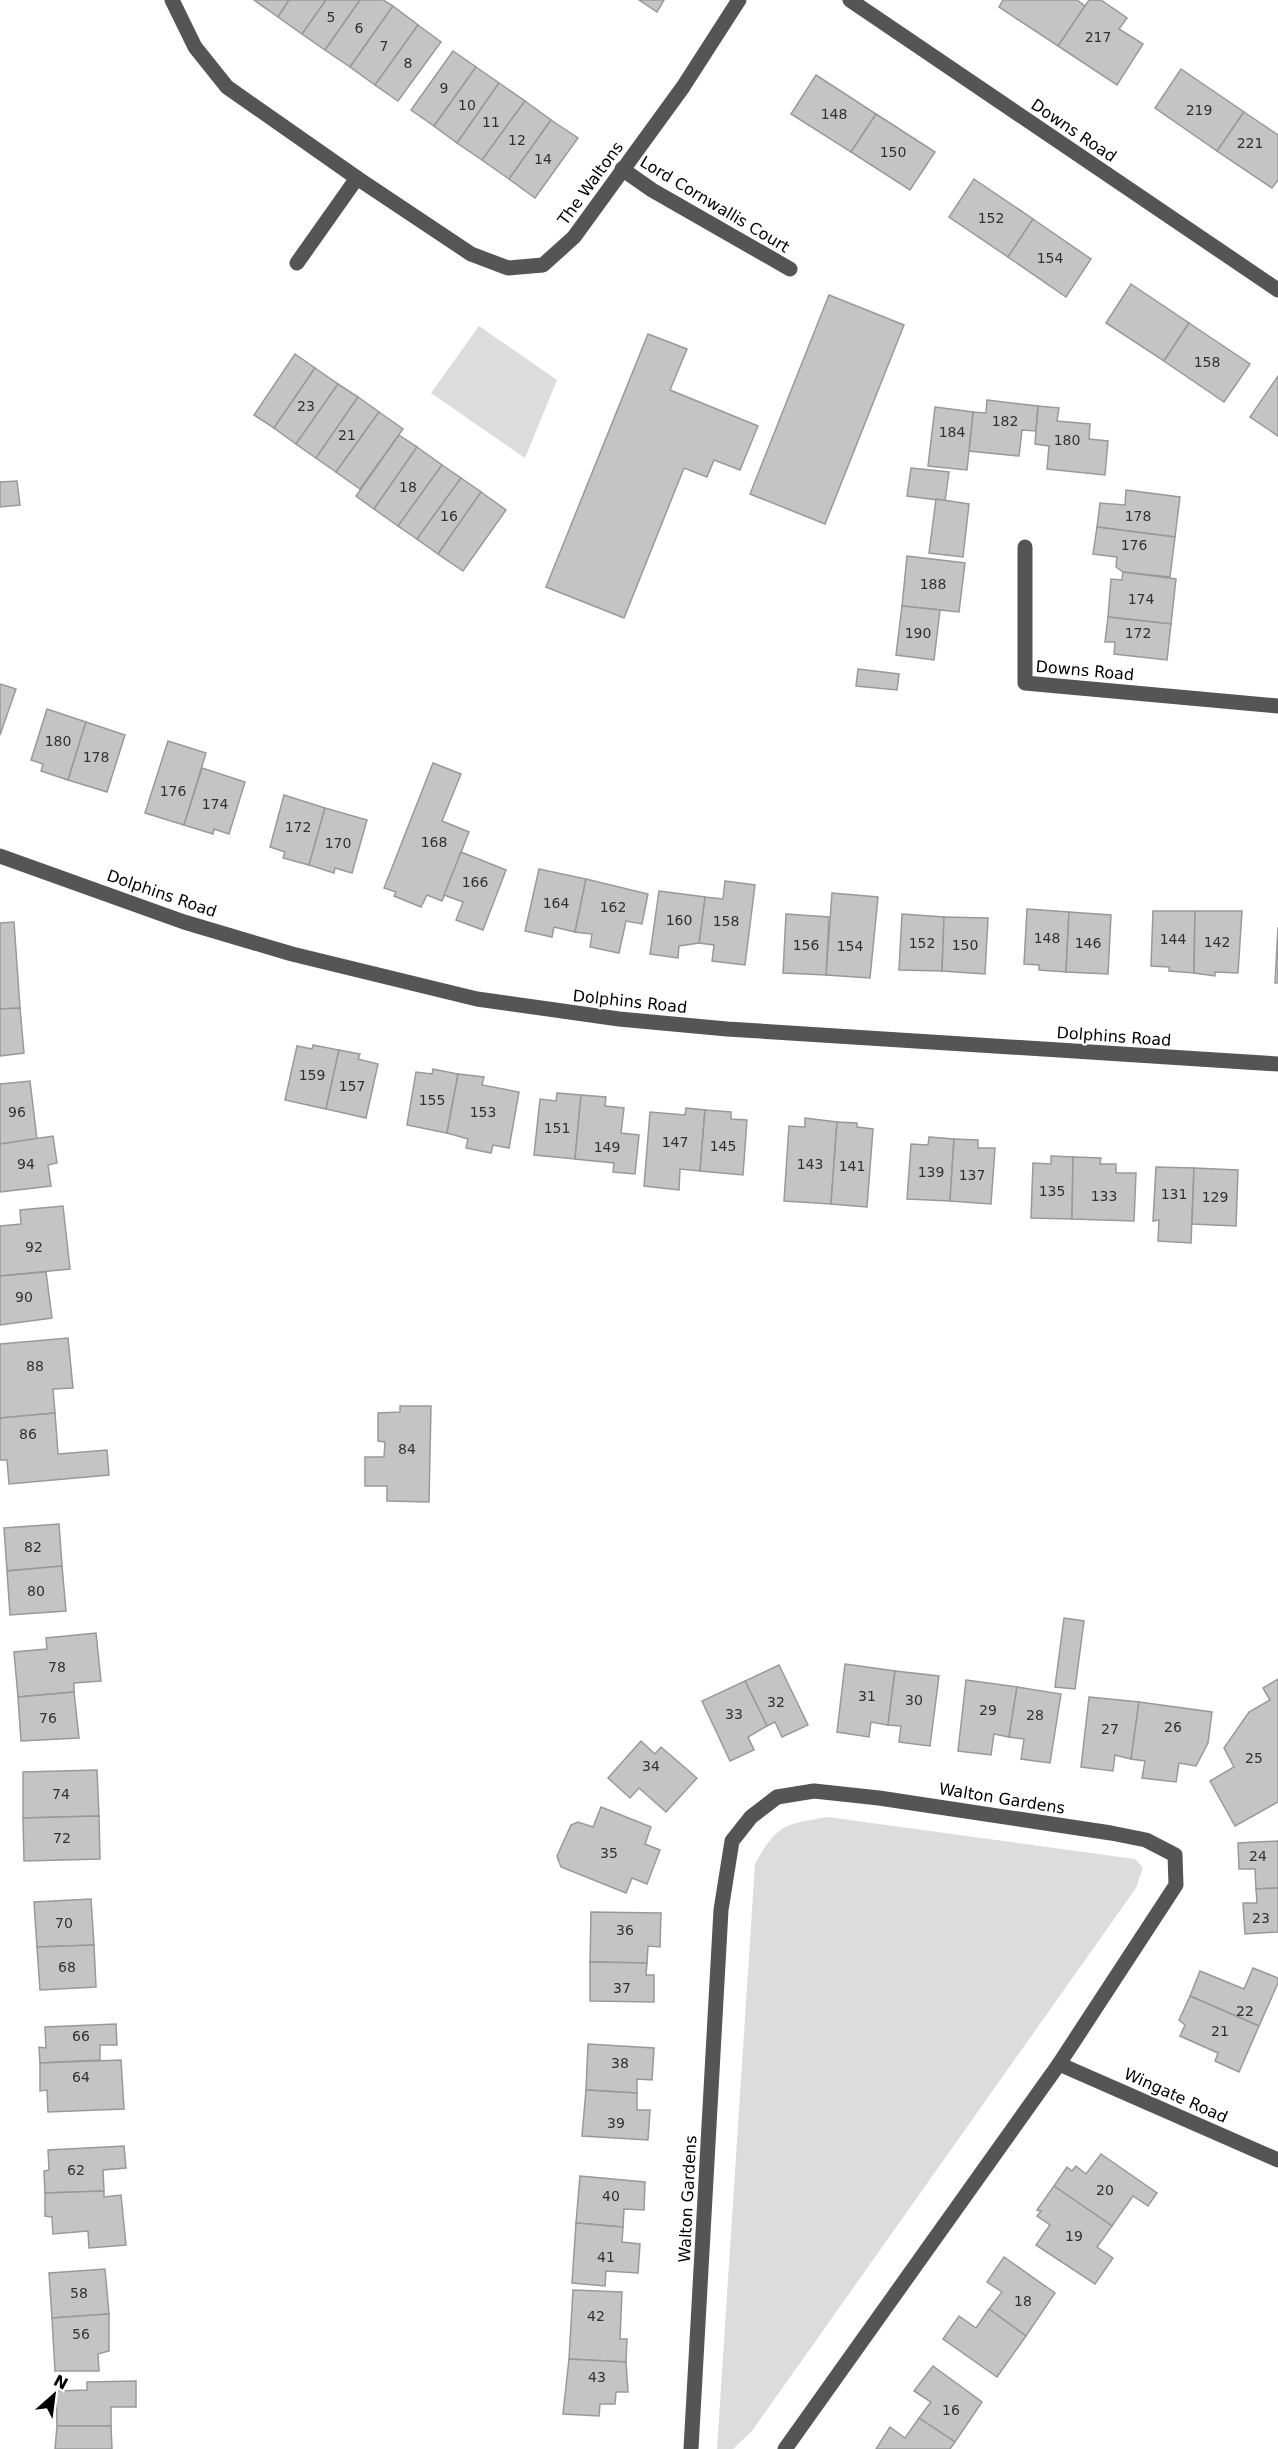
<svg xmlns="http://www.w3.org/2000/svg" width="1278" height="2449" viewBox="0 0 1278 2449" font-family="'DejaVu Sans',sans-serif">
  <rect width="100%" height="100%" fill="#fff"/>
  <!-- green -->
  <g fill="#dcdcdc">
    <path d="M479,326L557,380L525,458L431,393Z"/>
    <path d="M828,1817L1135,1859L1143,1868L1136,1888L752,2431L733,2449H717L755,1864C777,1824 785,1824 828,1817Z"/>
  </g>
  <!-- building -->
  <g fill="#c4c4c4" stroke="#999" stroke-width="1.5">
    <path d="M254,0H289L278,17Z"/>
    <path d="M289,0H326L302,34L278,17Z"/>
    <path d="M326,0H360L325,50L302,34Z"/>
    <path d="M360,0H383L393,6L350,67L325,50Z"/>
    <path d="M639,0H664L657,12Z"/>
    <path d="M1003,0H1077L1085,6L1058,46L999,7Z"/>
    <path d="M1089,0H1101L1127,18L1119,29L1143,44L1117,85L1058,46Z"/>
    <path d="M393,6L418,25L375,85L350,67Z"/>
    <path d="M418,25L441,42L398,101L375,85Z"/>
    <path d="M453,51L476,67L434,126L411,110Z"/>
    <path d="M476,67L499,83L457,143L434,126Z"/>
    <path d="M1181,69L1244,112L1217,151L1155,108Z"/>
    <path d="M816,75L876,114L851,152L791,114Z"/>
    <path d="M499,83L525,101L482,160L457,143Z"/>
    <path d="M525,101L551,120L509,179L482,160Z"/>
    <path d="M1244,112L1278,135V180L1272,188L1217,151Z"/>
    <path d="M876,114L935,152L910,190L851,152Z"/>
    <path d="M551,120L578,138L535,198L509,179Z"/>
    <path d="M974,179L1033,219L1008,257L949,217Z"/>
    <path d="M1033,219L1091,259L1066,297L1008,257Z"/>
    <path d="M1131,284L1189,323L1164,361L1106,323Z"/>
    <path d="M829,295L904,325L825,524L750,494Z"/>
    <path d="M1189,323L1250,364L1224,402L1164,361Z"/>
    <path d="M648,334L687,349L670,390L758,426L740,470L714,460L707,477L684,468L624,618L546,587Z"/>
    <path d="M295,354L315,368L274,428L254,415Z"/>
    <path d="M315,368L338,384L296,444L274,428Z"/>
    <path d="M1278,376V436L1250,417Z"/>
    <path d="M338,384L358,397L316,458L296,444Z"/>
    <path d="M358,397L379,412L336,472L316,458Z"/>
    <path d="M987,400L1038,406L1036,431L1022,430L1019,456L969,451L973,412L986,413Z"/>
    <path d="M1038,406L1059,408L1057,421L1090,424L1089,439L1108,441L1105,475L1047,469L1049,446L1035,444Z"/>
    <path d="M935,407L973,412L967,470L928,466Z"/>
    <path d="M379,412L403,429L360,489L336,472Z"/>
    <path d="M399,435L417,447L374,509L356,496Z"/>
    <path d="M417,447L442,465L398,526L374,509Z"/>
    <path d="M442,465L461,478L417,539L398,526Z"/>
    <path d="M911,468L949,472L945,501L907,496Z"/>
    <path d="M461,478L481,492L438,554L417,539Z"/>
    <path d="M17,481L20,505L0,507V482Z"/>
    <path d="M1126,490L1180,497L1175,537L1097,527L1100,503L1125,505Z"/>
    <path d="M481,492L506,510L463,571L438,554Z"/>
    <path d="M936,499L969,504L963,557L929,553Z"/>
    <path d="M1097,527L1175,537L1170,577L1123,572L1116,567L1117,557L1093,554Z"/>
    <path d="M907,556L965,563L959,612L902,606Z"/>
    <path d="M1123,572L1176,579L1171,624L1108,617L1111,579L1122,580Z"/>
    <path d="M902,606L940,610L934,660L896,655Z"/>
    <path d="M1108,617L1171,624L1167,660L1114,654L1115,642H1105Z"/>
    <path d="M858,669L899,674L897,690L856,686Z"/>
    <path d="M0,684L16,689L0,735Z"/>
    <path d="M47,709L86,722L68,780L41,771L43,764L31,760Z"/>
    <path d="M86,722L125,735L107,792L68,780Z"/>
    <path d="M168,741L206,753L184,825L145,813Z"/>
    <path d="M433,763L461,774L442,821L469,832L442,901L427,895L421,907L394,896L396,892L384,888Z"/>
    <path d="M202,768L245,782L229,834L214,829L213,834L184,825Z"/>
    <path d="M284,795L325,808L309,865L283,858L285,852L270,847Z"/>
    <path d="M325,808L367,820L352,873L335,868L334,873L309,865Z"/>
    <path d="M461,852L506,870L483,930L456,920L463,902L444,895Z"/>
    <path d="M539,869L586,879L575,932L554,927L552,937L525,931Z"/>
    <path d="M586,879L648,894L642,924L626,921L619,953L590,947L592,934L575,932Z"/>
    <path d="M725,881L755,885L745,965L712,961L714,945L699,943L705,897L723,899Z"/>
    <path d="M659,891L705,897L699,943L679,946L678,958L650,954Z"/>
    <path d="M832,893L878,897L870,978L826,975Z"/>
    <path d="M1027,909L1069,912L1066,972L1039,970V965L1024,964Z"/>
    <path d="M1153,911H1195L1194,973L1169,971V967L1151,966Z"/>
    <path d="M1195,911H1242L1238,973L1215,972V976L1194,973Z"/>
    <path d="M1069,912L1111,915L1108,974L1066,972Z"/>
    <path d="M786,914L829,917L826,975L783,973Z"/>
    <path d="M902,914L944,917L942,971L899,970Z"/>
    <path d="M944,917L988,918L985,974L942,971Z"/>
    <path d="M14,922L20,1008L0,1009V923Z"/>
    <path d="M1278,927V983H1275Z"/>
    <path d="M20,1008L24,1053L0,1056V1009Z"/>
    <path d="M313,1045L339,1050L326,1109L285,1100L297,1046L312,1049Z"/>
    <path d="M339,1050L360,1054L358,1059L378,1064L366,1118L326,1109Z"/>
    <path d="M433,1069L458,1074L447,1133L407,1125L416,1072L432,1074Z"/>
    <path d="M458,1074L484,1077L482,1085L519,1092L509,1148L493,1145L491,1153L466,1148L468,1139L447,1133Z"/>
    <path d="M30,1081L37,1139L0,1144V1084Z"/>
    <path d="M557,1093L581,1095L575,1159L534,1155L540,1099L556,1101Z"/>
    <path d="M581,1095L606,1097L605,1106L624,1108L621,1133L639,1135L635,1174L613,1172L614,1163L575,1159Z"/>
    <path d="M686,1108L705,1110L700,1171L680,1169L679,1190L644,1186L650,1112L685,1115Z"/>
    <path d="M705,1110L731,1112V1119L747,1120L743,1175L700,1171Z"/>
    <path d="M805,1118L837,1122L831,1204L784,1201L789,1126L805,1127Z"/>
    <path d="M837,1122L857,1123V1127L873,1129L867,1207L831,1204Z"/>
    <path d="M53,1136L57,1163L48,1165L51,1186L0,1192V1144Z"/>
    <path d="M929,1137L954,1139L950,1201L907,1199L911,1144L928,1145Z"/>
    <path d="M954,1139L978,1140V1148H995L991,1204L950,1201Z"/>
    <path d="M1051,1156L1073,1157L1072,1219L1031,1218L1033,1163L1051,1164Z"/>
    <path d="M1073,1157L1101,1158L1100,1164H1116V1173H1136L1134,1221L1072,1219Z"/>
    <path d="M1156,1167L1194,1168L1191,1243L1158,1241L1159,1220L1153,1221Z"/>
    <path d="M1194,1168L1238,1170L1236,1226L1192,1224Z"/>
    <path d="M63,1206L70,1269L0,1276V1226L21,1224L20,1210Z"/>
    <path d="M46,1272L52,1318L0,1325V1276Z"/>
    <path d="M68,1338L73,1388L53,1389L55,1413L0,1418V1344Z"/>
    <path d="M400,1406H431L429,1502L387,1501V1486H365V1457H384L385,1442L378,1441V1413L400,1412Z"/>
    <path d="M55,1413L58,1454L107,1450L109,1475L9,1484L7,1460H0V1418Z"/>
    <path d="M59,1524L62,1566L7,1571L4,1528Z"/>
    <path d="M62,1566L66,1611L10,1615L7,1571Z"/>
    <path d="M1064,1618L1084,1621L1075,1689L1055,1687Z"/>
    <path d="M96,1633L101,1681L74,1683V1692L18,1697L14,1652L47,1649L46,1638Z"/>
    <path d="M845,1664L895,1671L888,1725L871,1722L869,1737L837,1732Z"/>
    <path d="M779,1665L808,1725L782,1737L775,1722L767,1726L745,1681Z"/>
    <path d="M895,1671L939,1676L930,1746L899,1742L901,1726L888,1725Z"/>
    <path d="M1278,1679V1802L1235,1826L1210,1781L1234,1767L1224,1748L1249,1712L1270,1700L1263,1688Z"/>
    <path d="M966,1680L1017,1687L1009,1737L994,1734L991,1755L958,1751Z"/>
    <path d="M745,1681L767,1726L748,1737L754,1750L730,1761L702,1701Z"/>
    <path d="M1017,1687L1061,1694L1050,1763L1021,1759L1024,1739L1009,1737Z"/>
    <path d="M74,1692L79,1738L21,1741L18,1697Z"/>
    <path d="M1089,1697L1139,1702L1131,1759L1115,1755L1113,1771L1081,1767Z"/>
    <path d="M1139,1702L1212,1712L1208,1743L1196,1766L1179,1763L1176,1782L1142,1778L1145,1761L1131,1759Z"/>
    <path d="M641,1741L655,1754L661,1747L697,1778L666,1812L639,1788L630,1798L608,1778Z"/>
    <path d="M97,1770L99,1816L23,1818V1772Z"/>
    <path d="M601,1807L651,1827L645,1844L660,1850L647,1884L632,1878L626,1893L561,1867L557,1856L571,1825L578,1822L593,1827Z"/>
    <path d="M99,1816L100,1859L24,1861L23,1818Z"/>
    <path d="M1278,1841V1888L1256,1889L1255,1869H1239L1238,1843Z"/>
    <path d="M1278,1888V1932L1245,1934L1243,1903H1257L1256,1889Z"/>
    <path d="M91,1899L94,1945L37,1947L34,1902Z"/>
    <path d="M591,1912L661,1913L660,1947L648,1946L647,1963L590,1962Z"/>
    <path d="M94,1945L96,1987L40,1990L37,1947Z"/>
    <path d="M590,1962L647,1963L646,1975H654V2002L590,2001Z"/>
    <path d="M1253,1968L1278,1978V1983L1259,2026L1190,1996L1200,1971L1244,1989Z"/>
    <path d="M1190,1996L1259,2026L1239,2072L1215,2061L1218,2053L1180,2036L1185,2025L1179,2020Z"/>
    <path d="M116,2024L117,2045H100V2060L40,2063L39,2047L46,2048L45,2027Z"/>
    <path d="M588,2044L654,2048L652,2080L637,2079V2093L586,2090Z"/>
    <path d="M121,2060L124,2109L48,2112L47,2090L40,2091V2063Z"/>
    <path d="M586,2090L637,2093V2110H650L648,2140L582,2136Z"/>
    <path d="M124,2146L126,2168L103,2170L104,2191L45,2193L44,2171L49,2170L48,2150Z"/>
    <path d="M1101,2154L1157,2193L1148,2206L1133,2196L1112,2226L1054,2186L1067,2167L1072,2171L1076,2166L1086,2174Z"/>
    <path d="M580,2176L645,2182L644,2210L624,2209L623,2227L576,2223Z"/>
    <path d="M1054,2186L1112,2226L1097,2247L1113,2258L1095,2284L1036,2245L1050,2225L1037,2216L1041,2211L1037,2210Z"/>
    <path d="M104,2191V2197L121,2195L126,2245L89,2248L88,2231L53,2234L52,2217L45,2216V2193Z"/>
    <path d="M576,2223L623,2227L622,2242L640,2244L638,2273L606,2271L605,2286L572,2283Z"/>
    <path d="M1004,2257L1055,2293L1026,2336L989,2309L1002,2292L987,2282Z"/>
    <path d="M105,2269L109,2314L52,2318L49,2273Z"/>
    <path d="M573,2290L622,2292L620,2339H627L626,2362L569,2359Z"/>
    <path d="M989,2309L1026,2336L997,2377L943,2339L959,2316L976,2328Z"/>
    <path d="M109,2314V2351L98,2354L99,2371H55L52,2318Z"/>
    <path d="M569,2359L626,2362L628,2392H616L615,2404H600L599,2416L563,2414Z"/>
    <path d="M933,2366L982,2402L955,2442L919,2418L931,2402L914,2391Z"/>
    <path d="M136,2381V2407H111V2426H57L56,2391L87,2390V2382Z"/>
    <path d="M919,2418L955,2442L950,2449H876L890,2427L905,2438Z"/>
    <path d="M57,2426H111L112,2449H55Z"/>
  </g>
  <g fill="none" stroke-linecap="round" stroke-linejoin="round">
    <!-- minor -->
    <g stroke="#555" stroke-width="15">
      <path d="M172,0L195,47L227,87L357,178L471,254L508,268L543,265L574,237L683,87L739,0"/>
      <path d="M850,0L1278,290"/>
      <path d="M622,169L652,190L790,269"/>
      <path d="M297,263L357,178"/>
      <path d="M1025,547V683L1278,706"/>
      <path d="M0,856L184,922L292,954L477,999L619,1019L727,1029L1278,1064"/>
      <path d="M1059,2064L1278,2160"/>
      <path d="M691,2449L721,1910L732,1841L751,1817L777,1797L814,1791L879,1798L1111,1833L1146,1840L1175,1855L1176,1885L1059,2064L785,2449"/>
    </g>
  </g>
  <g text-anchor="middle" stroke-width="4.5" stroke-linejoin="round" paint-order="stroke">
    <!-- number labels -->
    <g font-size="14" fill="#313131">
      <text x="331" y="22">5</text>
      <text x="359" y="33">6</text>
      <text x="1098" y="42">217</text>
      <text x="384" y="51">7</text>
      <text x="408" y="68">8</text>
      <text x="444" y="93">9</text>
      <text x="467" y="110">10</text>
      <text x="1199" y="115">219</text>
      <text x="834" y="119">148</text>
      <text x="491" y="127">11</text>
      <text x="517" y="145">12</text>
      <text x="1250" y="148">221</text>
      <text x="893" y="157">150</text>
      <text x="543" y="164">14</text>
      <text x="991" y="223">152</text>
      <text x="1050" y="263">154</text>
      <text x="1207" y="367">158</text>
      <text x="306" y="411">23</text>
      <text x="1005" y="426">182</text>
      <text x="952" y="437">184</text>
      <text x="347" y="440">21</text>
      <text x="1067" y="445">180</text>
      <text x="408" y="492">18</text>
      <text x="449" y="521">16</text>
      <text x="1138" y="521">178</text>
      <text x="1134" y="550">176</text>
      <text x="933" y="589">188</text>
      <text x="1141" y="604">174</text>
      <text x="918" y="638">190</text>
      <text x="1138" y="638">172</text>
      <text x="58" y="746">180</text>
      <text x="96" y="762">178</text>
      <text x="173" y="796">176</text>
      <text x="215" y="809">174</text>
      <text x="298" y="832">172</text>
      <text x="434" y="847">168</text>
      <text x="338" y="848">170</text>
      <text x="475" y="887">166</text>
      <text x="556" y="908">164</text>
      <text x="613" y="912">162</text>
      <text x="679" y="925">160</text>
      <text x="726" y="926">158</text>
      <text x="1047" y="943">148</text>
      <text x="1173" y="944">144</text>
      <text x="1217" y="947">142</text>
      <text x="922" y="948">152</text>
      <text x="1088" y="948">146</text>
      <text x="806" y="950">156</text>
      <text x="965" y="950">150</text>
      <text x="850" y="951">154</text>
      <text x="312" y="1080">159</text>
      <text x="352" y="1091">157</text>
      <text x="432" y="1105">155</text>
      <text x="17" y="1117">96</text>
      <text x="483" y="1117">153</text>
      <text x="557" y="1133">151</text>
      <text x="675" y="1147">147</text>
      <text x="723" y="1151">145</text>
      <text x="607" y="1152">149</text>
      <text x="26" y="1169">94</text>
      <text x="810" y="1169">143</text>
      <text x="852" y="1171">141</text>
      <text x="931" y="1177">139</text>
      <text x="972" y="1180">137</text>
      <text x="1052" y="1196">135</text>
      <text x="1174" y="1199">131</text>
      <text x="1104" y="1201">133</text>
      <text x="1215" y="1202">129</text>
      <text x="34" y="1252">92</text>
      <text x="24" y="1302">90</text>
      <text x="35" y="1371">88</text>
      <text x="28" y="1439">86</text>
      <text x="407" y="1454">84</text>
      <text x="33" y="1552">82</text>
      <text x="36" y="1596">80</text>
      <text x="57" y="1672">78</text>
      <text x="867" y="1701">31</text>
      <text x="914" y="1705">30</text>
      <text x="776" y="1707">32</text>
      <text x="988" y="1715">29</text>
      <text x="734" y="1719">33</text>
      <text x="1035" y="1720">28</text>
      <text x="48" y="1723">76</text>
      <text x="1173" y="1732">26</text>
      <text x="1110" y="1734">27</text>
      <text x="1254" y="1763">25</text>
      <text x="651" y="1771">34</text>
      <text x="61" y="1799">74</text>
      <text x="62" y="1843">72</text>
      <text x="609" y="1858">35</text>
      <text x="1258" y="1861">24</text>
      <text x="1261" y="1923">23</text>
      <text x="64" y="1928">70</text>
      <text x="625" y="1935">36</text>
      <text x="67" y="1972">68</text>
      <text x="622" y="1993">37</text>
      <text x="1245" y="2016">22</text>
      <text x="1220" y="2036">21</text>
      <text x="81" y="2041">66</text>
      <text x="620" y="2068">38</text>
      <text x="81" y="2082">64</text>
      <text x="616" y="2128">39</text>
      <text x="76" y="2175">62</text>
      <text x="1105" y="2195">20</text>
      <text x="611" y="2201">40</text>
      <text x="1074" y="2241">19</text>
      <text x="606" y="2262">41</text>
      <text x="79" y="2298">58</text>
      <text x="1023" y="2306">18</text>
      <text x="596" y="2321">42</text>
      <text x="81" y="2339">56</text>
      <text x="597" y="2382">43</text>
      <text x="951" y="2415">16</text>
    </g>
    <!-- street labels -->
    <g font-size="16" fill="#000" stroke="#fff">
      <text transform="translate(1074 130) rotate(34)" y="6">Downs Road</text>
      <text transform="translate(590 183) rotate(-54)" y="6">The Waltons</text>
      <text transform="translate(715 204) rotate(31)" y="6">Lord Cornwallis Court</text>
      <text transform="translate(1085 670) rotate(5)" y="6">Downs Road</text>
      <text transform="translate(162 893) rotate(19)" y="6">Dolphins Road</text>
      <text transform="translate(630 1001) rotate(6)" y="6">Dolphins Road</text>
      <text transform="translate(1114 1036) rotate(4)" y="6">Dolphins Road</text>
      <text transform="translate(1002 1798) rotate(9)" y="6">Walton Gardens</text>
      <text transform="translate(1176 2095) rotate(24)" y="6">Wingate Road</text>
      <text transform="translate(687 2199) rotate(-87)" y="6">Walton Gardens</text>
    </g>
  </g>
  <!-- north arrow -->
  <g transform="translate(54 2395) rotate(28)" stroke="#ffffff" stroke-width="4.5" paint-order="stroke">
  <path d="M0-4.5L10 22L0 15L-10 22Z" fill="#000000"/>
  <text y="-9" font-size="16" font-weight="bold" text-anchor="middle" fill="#000000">N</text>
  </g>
</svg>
